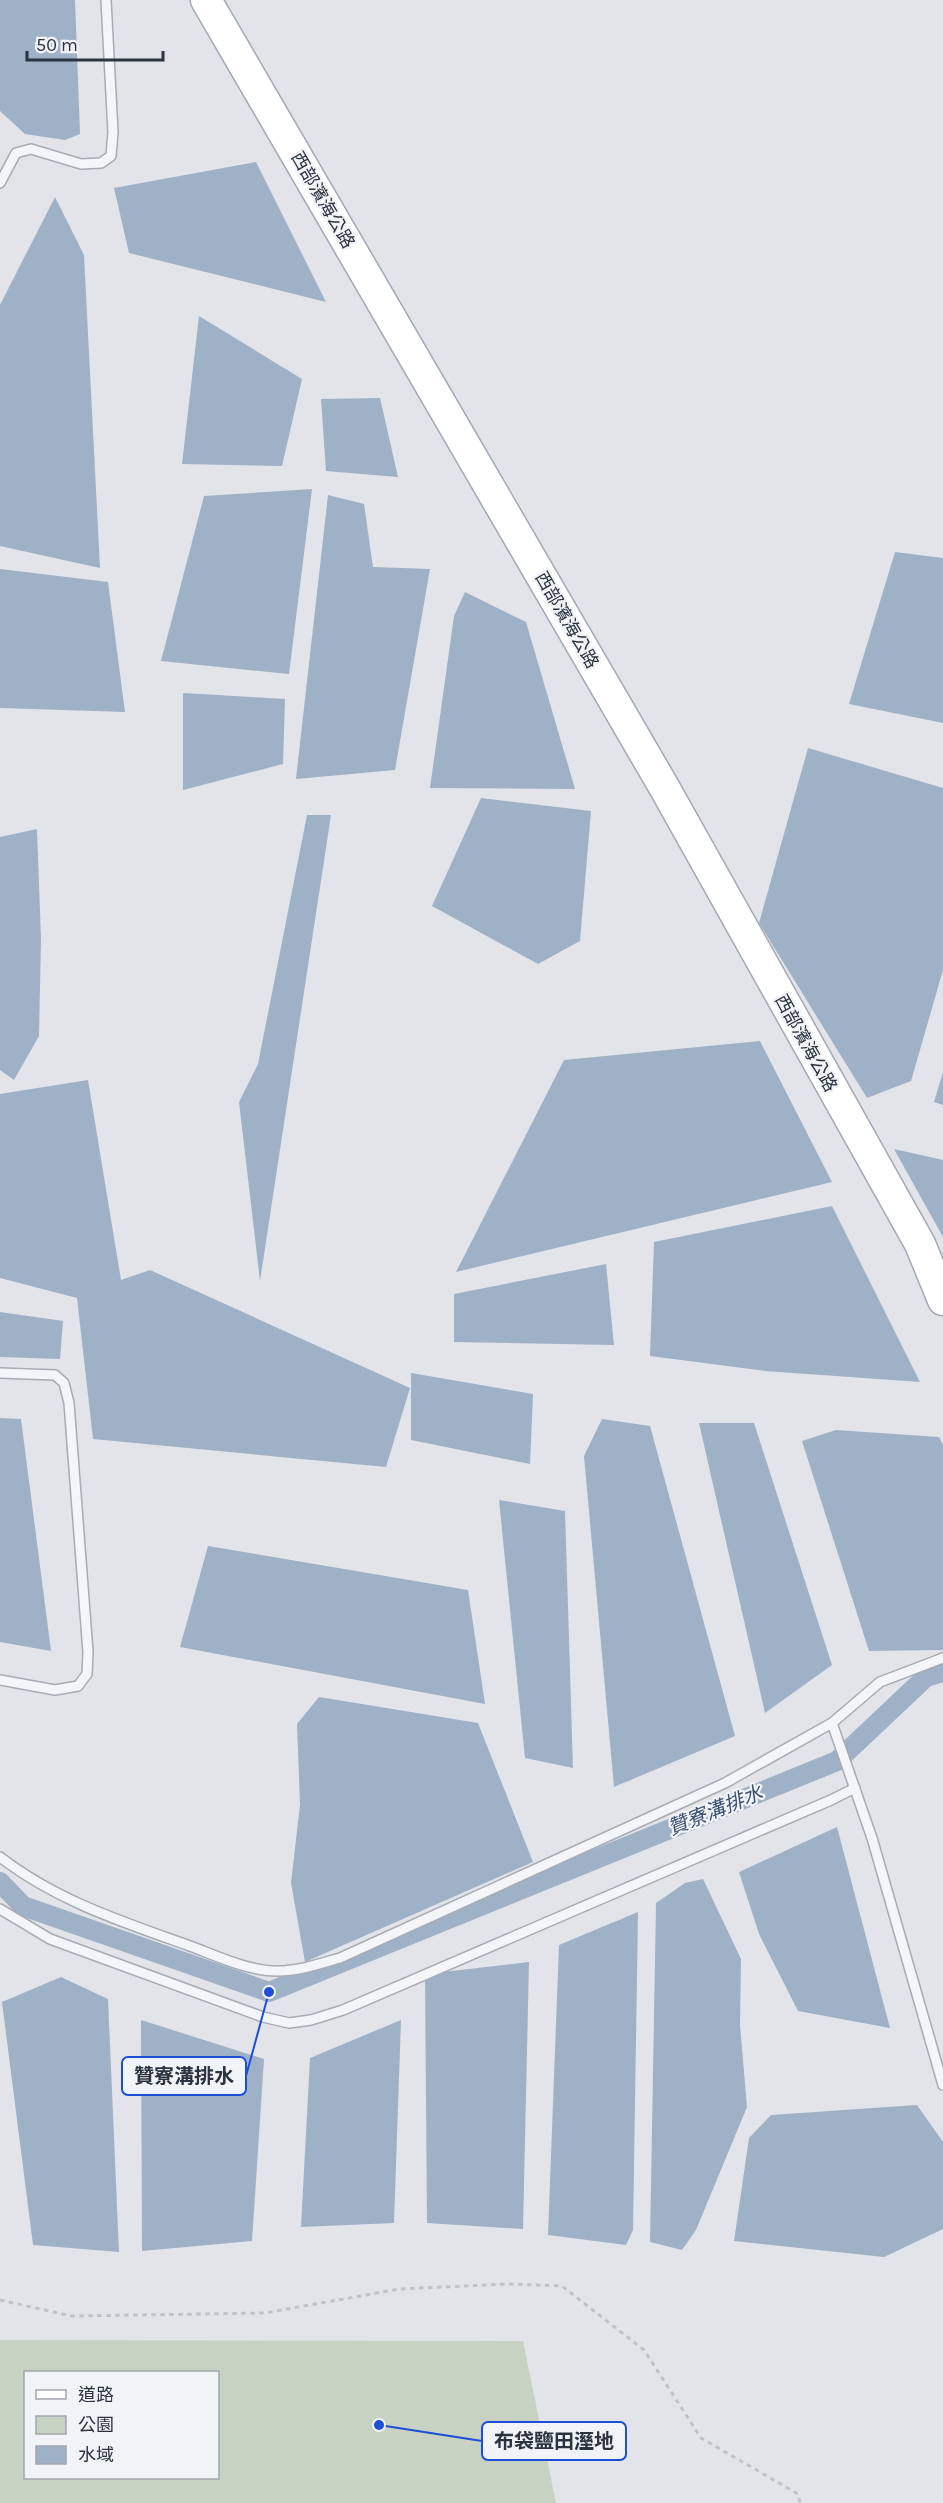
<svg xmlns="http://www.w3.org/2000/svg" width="943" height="2503" viewBox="0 0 943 2503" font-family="Karla,'Noto Sans TC',sans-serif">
  <rect width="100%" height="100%" fill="#e2e4e9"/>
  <!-- green -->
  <path fill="#c7d2c3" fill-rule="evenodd" d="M0,2340L523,2341L556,2503H0ZM26,2372H218V2478H26Z"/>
  <!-- water -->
  <g fill="#9fb1c7">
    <path d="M0,0H75L80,134L65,140L25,134L0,111Z"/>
    <path d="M256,162L326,302L129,253L114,188Z"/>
    <path d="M55,197L84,255L100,568L0,546V305Z"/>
    <path d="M199,316L302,379L282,466L182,464Z"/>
    <path d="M380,398L398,477L326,471L321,399Z"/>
    <path d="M312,489L289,674L161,661L204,496Z"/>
    <path d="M328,495L364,504L373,567L430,569L395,770L296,779Z"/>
    <path d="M895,552L943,558V723L849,704Z"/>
    <path d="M0,569L108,582L125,712L0,708Z"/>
    <path d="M465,592L526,622L575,789L430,788L454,616Z"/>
    <path d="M183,693L285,699L283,764L183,790Z"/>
    <path d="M808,748L943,788V970L911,1081L867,1098L759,923Z"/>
    <path d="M481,798L591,811L580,941L538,964L432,906Z"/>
    <path d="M307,815H331L260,1281L239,1102L258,1064Z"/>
    <path d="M37,829L41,939L39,1036L14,1080L0,1070V837Z"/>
    <path d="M760,1041L832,1182L456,1272L564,1060Z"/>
    <path d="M943,1072V1105L934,1102Z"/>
    <path d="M88,1080L121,1280L150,1270L410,1388L386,1467L93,1439L77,1298L0,1278V1094Z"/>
    <path d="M894,1149L943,1160V1237Z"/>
    <path d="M832,1206L920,1382L765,1371L650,1356L654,1242Z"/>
    <path d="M606,1264L614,1345L454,1342V1294Z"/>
    <path d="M0,1312L63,1321L60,1359L0,1357Z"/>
    <path d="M411,1373L533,1394L530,1464L411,1440Z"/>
    <path d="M0,1418L21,1419L51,1651L0,1642Z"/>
    <path d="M602,1419L650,1426L735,1736L614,1787L584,1456Z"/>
    <path d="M699,1423H754L832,1665L765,1713Z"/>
    <path d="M836,1430L939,1437L943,1445V1650L869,1651L802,1441Z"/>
    <path d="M499,1500L565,1511L573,1768L525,1758Z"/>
    <path d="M208,1546L468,1590L485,1704L180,1647Z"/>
    <path d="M319,1697L478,1723L533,1862L305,1962L291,1883L300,1805L297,1724Z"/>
    <path d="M837,1827L890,2028L798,2011L759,1934L739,1872Z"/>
    <path d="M703,1879L741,1959L740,2025L747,2107L696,2230L682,2250L650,2242L656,1903L685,1883Z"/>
    <path d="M638,1912L633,2230L626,2245L548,2235L559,1945Z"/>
    <path d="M529,1962L523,2229L427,2223L425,1974Z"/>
    <path d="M61,1977L108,1999L119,2252L33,2245L2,2002Z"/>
    <path d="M141,2020L264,2059L252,2241L142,2251Z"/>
    <path d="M401,2020L394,2223L301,2227L310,2058Z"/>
    <path d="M917,2105L943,2142V2229L884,2257L734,2241L749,2138L771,2115Z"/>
  </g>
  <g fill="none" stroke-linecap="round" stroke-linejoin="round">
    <!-- canal -->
    <path stroke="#9fb1c7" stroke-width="20" d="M0,1882L23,1906L269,1992L837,1761L926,1677L943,1672"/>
    <defs>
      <g id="service">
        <path d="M0,183L16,153L31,149L81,164L101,163L111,156L113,132L106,0"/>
        <path d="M0,1373L55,1375L64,1383L69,1403L88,1652L87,1674L78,1686L55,1690L0,1680"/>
        <path d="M832,1723L872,1838L943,2085"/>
        <path d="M0,1857C57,1901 123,1922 190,1946C217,1956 248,1971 277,1971C299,1971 319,1964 340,1958L725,1783L832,1723L880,1682L943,1658"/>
        <path d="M0,1909L50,1939L263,2017L289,2023L311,2020L343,2010L831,1800L855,1788"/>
      </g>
      <path id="primary" d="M206,0L664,787L920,1244L943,1300"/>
    </defs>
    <!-- service casing -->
    <use href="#service" stroke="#a7abb3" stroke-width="12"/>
    <!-- primary casing -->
    <use href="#primary" stroke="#a2a8b4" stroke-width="33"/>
    <!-- path -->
    <path stroke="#c0c2c8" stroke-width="3" stroke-dasharray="4.5 4.5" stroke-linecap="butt" d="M0,2300L72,2316L265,2313L399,2289L508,2284L562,2286L644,2350L701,2438L798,2494L800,2503"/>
    <!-- service -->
    <use href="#service" stroke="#f4f5f8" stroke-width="9"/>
    <!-- primary -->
    <use href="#primary" stroke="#fff" stroke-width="30"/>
  </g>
  <g text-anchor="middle" stroke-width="4.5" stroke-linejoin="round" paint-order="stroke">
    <!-- street labels -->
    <g font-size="18" fill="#2b3240" stroke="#f1f3f7">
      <text transform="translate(323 200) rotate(60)" y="6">西部濱海公路</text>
      <text transform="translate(567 620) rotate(60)" y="6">西部濱海公路</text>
      <text transform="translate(806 1043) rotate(61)" y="6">西部濱海公路</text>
    </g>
    <!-- water labels -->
    <g font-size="20" font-style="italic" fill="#384f71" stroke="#f1f3f7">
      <text transform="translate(715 1810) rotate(-22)" y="7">贊寮溝排水</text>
    </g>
  </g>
  <!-- callouts -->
  <path fill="none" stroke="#1d4ed8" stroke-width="2" d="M269 1992L246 2076M379 2425L482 2441"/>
  <g fill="#1d4ed8" stroke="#f1f3f7" stroke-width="2">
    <circle cx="269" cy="1992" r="6"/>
    <circle cx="379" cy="2425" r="6"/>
  </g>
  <g fill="#f1f3f7" stroke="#1d4ed8" stroke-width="2">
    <rect x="122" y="2057" width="124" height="38" rx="6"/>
    <rect x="482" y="2422" width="144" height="38" rx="6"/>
  </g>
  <g font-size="20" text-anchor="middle" font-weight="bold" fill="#2b3240">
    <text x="184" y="2083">贊寮溝排水</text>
    <text x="554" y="2448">布袋鹽田溼地</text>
  </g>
  <!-- legend -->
  <rect x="24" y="2371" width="195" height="108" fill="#f1f3f7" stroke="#a2a6ae" stroke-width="1.5"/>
  <rect x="36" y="2390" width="30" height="9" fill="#ffffff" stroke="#a2a6ae" stroke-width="1.5"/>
  <text x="78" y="2401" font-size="18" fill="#2b3240">道路</text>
  <rect x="36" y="2416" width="30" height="18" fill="#c7d2c3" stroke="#a2a6ae" stroke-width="1.5"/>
  <text x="78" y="2431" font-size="18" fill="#2b3240">公園</text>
  <rect x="36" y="2446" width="30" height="18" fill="#9fb1c7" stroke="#a2a6ae" stroke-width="1.5"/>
  <text x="78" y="2461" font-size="18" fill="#2b3240">水域</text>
  <!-- scale -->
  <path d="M27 51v9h136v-9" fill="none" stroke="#2b3240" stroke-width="3"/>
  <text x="36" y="51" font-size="18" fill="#2b3240" stroke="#f1f3f7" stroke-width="4.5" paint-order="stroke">50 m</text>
</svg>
